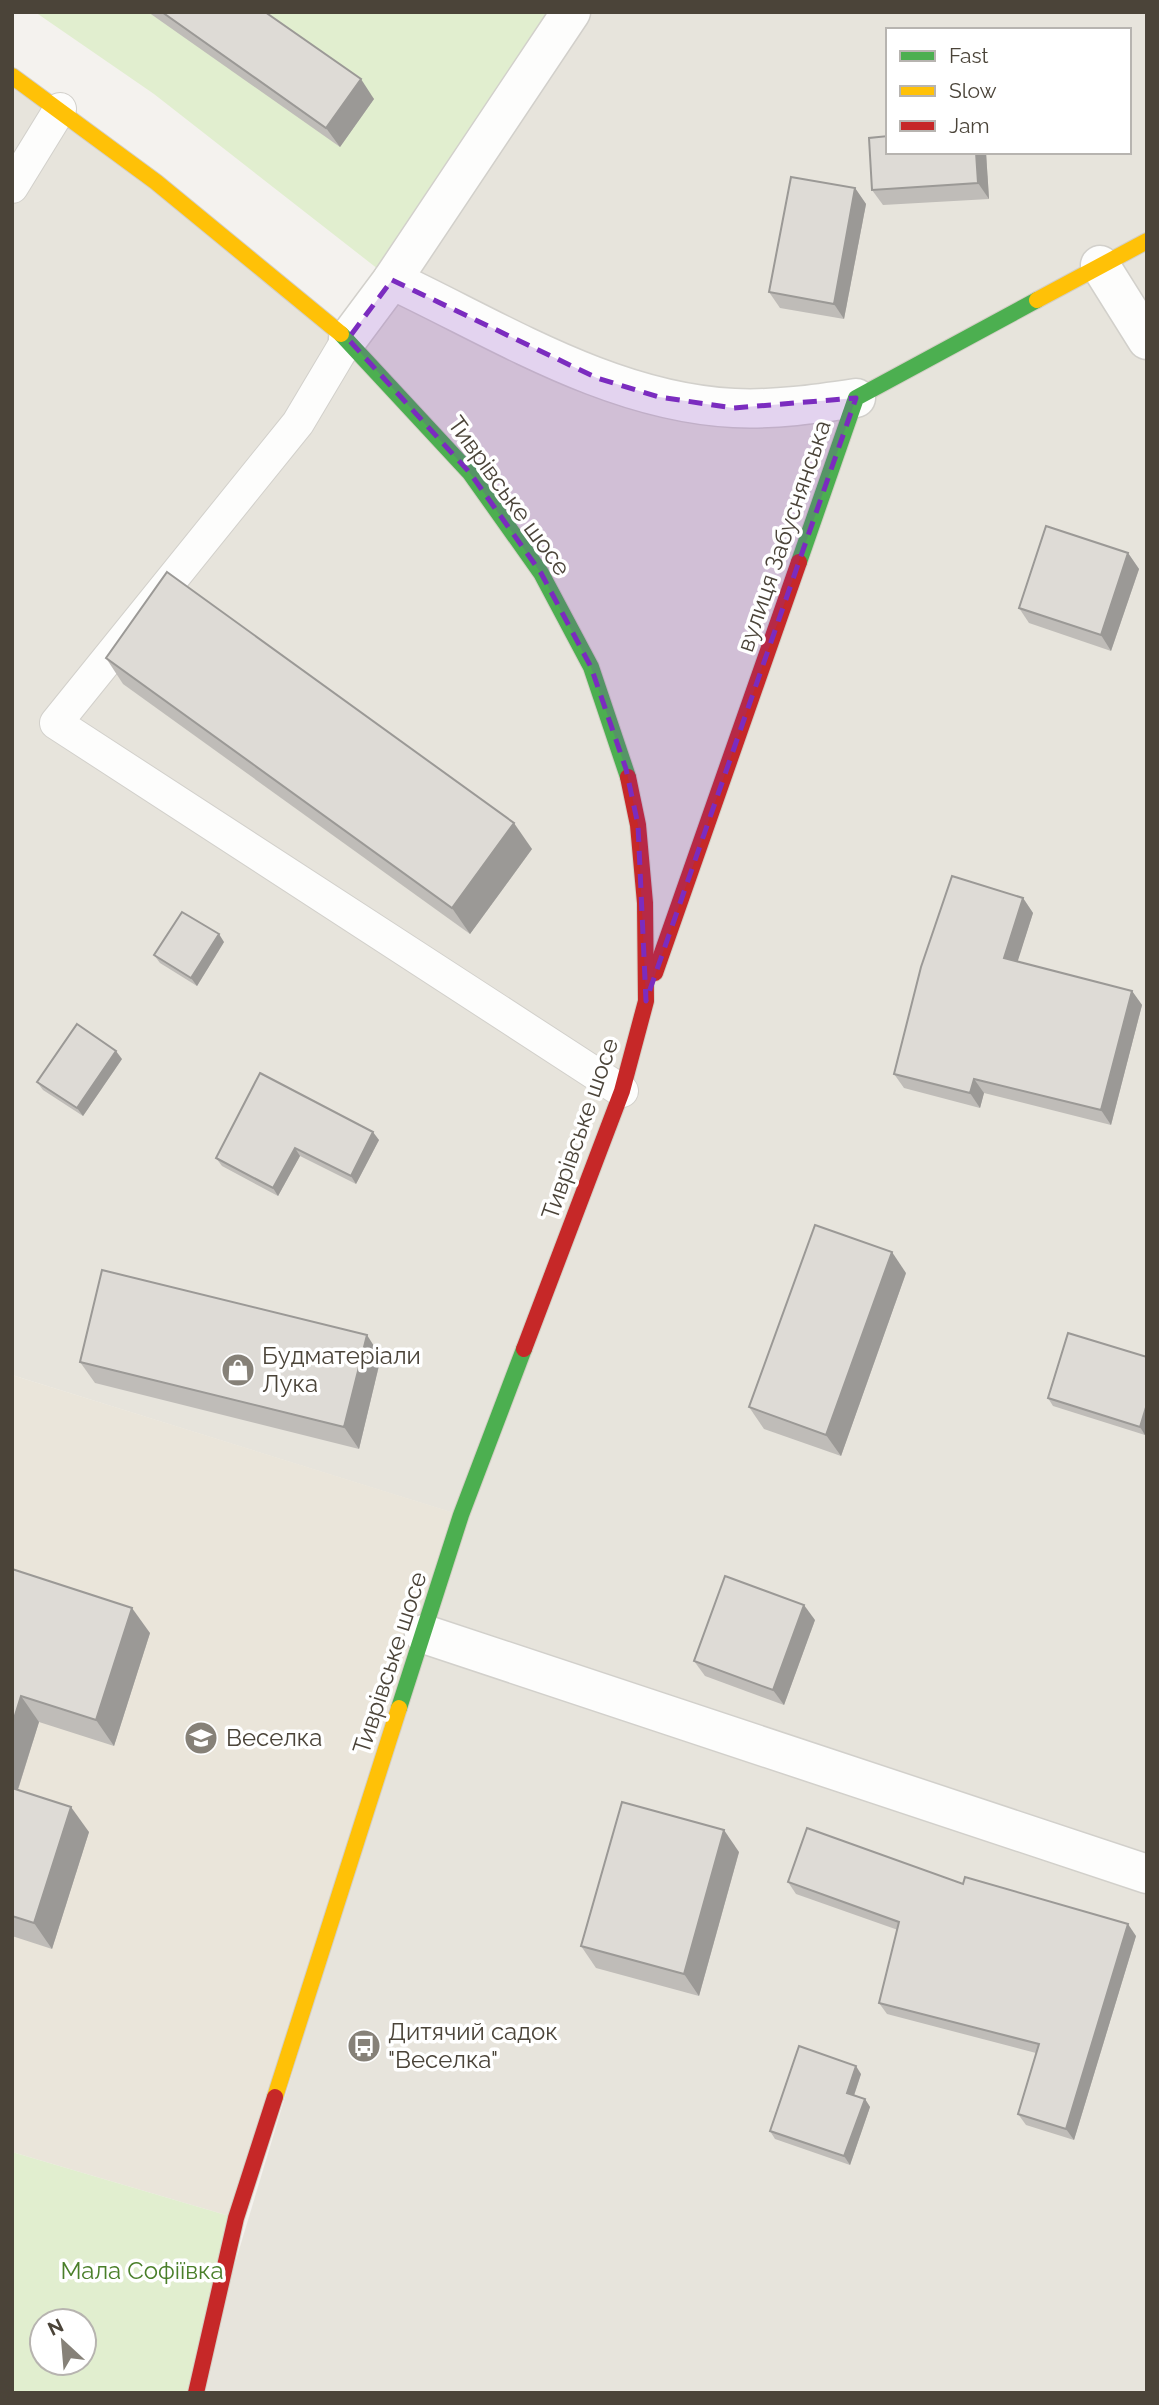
<svg xmlns="http://www.w3.org/2000/svg" width="1159" height="2405" viewBox="0 0 1159 2405" font-family="Raleway,sans-serif">
  <rect width="100%" height="100%" fill="#f4f2ee"/>
  <!-- residential -->
  <path fill="#e7e4dc" fill-rule="evenodd" d="M571,12H1147V2393H196L460,1515L12,1375V76L348,338ZM888,30H1129V152H888Z"/>
  <!-- education -->
  <path fill="#eae5da" d="M12,1375L461,1515L236,2218L12,2152Z"/>
  <!-- green -->
  <g fill="#e1eecf" fill-rule="evenodd">
    <path d="M35,12H571L392,280L154,94Z"/>
    <path d="M12,2152L236,2218L196,2393H12ZM42,2321H84V2363H42Z"/>
  </g>
  <g fill="none" stroke-linecap="round" stroke-linejoin="round">
    <defs>
      <g id="lane">
        <path d="M12,187L60,109"/>
        <path d="M348,339L298,423L56,723L622,1091"/>
      </g>
      <g id="street">
        <path d="M1100,265L1147,340"/>
        <path d="M392,280C500,331 611,402 734,408C775,410 816,404 856,398"/>
        <path d="M348,339L392,280L571,12"/>
        <path d="M424,1634L1147,1874"/>
      </g>
      <g id="fast">
        <path d="M341,334L470,473L541,573L591,667L628,777"/>
        <path d="M799,562L856,398L1037,300"/>
        <path d="M399,1708L461,1515L524,1349"/>
      </g>
      <g id="slow">
        <path d="M12,76L156,182L341,334"/>
        <path d="M1037,300L1147,241"/>
        <path d="M275,2097L399,1708"/>
      </g>
      <g id="jam">
        <path d="M655,973L799,562"/>
        <path d="M524,1349L622,1091L646,1001L645,903L638,825L628,777"/>
        <path d="M196,2393L236,2218L275,2097"/>
      </g>
    </defs>
    <!-- lane casing -->
    <use href="#lane" stroke="#d2d0cb" stroke-width="34"/>
    <!-- street casing -->
    <use href="#street" stroke="#d2d0cb" stroke-width="41"/>
    <!-- fast casing -->
    <use href="#fast" stroke="#d3cfc5" stroke-width="18"/>
    <!-- slow casing -->
    <use href="#slow" stroke="#d3cfc5" stroke-width="18"/>
    <!-- jam casing -->
    <use href="#jam" stroke="#d3cfc5" stroke-width="18"/>
    <!-- lane -->
    <use href="#lane" stroke="#fdfdfc" stroke-width="32"/>
    <!-- street -->
    <use href="#street" stroke="#fdfdfc" stroke-width="38"/>
    <!-- fast -->
    <use href="#fast" stroke="#4caf50" stroke-width="16"/>
    <!-- slow -->
    <use href="#slow" stroke="#ffc107" stroke-width="16"/>
    <!-- jam -->
    <use href="#jam" stroke="#c62828" stroke-width="16"/>
  </g>
  <!-- wall -->
  <g fill="#bfbcb8">
    <path d="M148,12H265L374,99L340,147Z"/>
    <path d="M888,152H986L989,199L883,205L872,190Z"/>
    <path d="M855,188L866,204L844,319L780,308L769,292Z"/>
    <path d="M1128,553L1139,569L1111,651L1029,623L1019,608Z"/>
    <path d="M106,658L532,849L470,934L123,684Z"/>
    <path d="M1023,898L1033,913L1017,962L1132,991L1142,1005L1111,1125L984,1093L980,1108L904,1088L894,1074Z"/>
    <path d="M224,942L197,986L160,963L154,955Z"/>
    <path d="M122,1059L83,1116L43,1090L37,1082Z"/>
    <path d="M260,1073L379,1140L356,1184L300,1156L278,1196L222,1166L216,1158Z"/>
    <path d="M906,1273L841,1456L764,1429L749,1407Z"/>
    <path d="M381,1357L359,1449L95,1383L80,1362Z"/>
    <path d="M1147,1357V1430L1145,1435L1053,1406L1048,1398Z"/>
    <path d="M12,1569L150,1633L114,1746L39,1722L18,1790L89,1832L52,1949L12,1936Z"/>
    <path d="M815,1620L784,1705L705,1676L694,1661Z"/>
    <path d="M739,1852L699,1996L596,1968L581,1946Z"/>
    <path d="M788,1882L963,1884L1136,1936L1074,2140L1026,2125L1018,2114L1036,2053L887,2014L879,2003L898,1930L796,1894Z"/>
    <path d="M861,2074L854,2096L865,2099L870,2107L850,2165L775,2139L770,2131Z"/>
  </g>
  <!-- shaded-wall -->
  <g fill="#9b9996">
    <path d="M361,79L374,99L340,147L326,128Z"/>
    <path d="M976,152H986L989,199L978,183Z"/>
    <path d="M855,188L866,204L844,319L834,304Z"/>
    <path d="M1128,553L1139,569L1111,651L1101,635Z"/>
    <path d="M514,823L532,849L470,934L452,908Z"/>
    <path d="M1023,898L1033,913L1014,973L1004,958Z"/>
    <path d="M219,934L224,942L197,986L191,978Z"/>
    <path d="M1132,991L1142,1005L1111,1125L1101,1110Z"/>
    <path d="M116,1051L122,1059L83,1116L77,1108Z"/>
    <path d="M974,1079L984,1093L980,1108L970,1093Z"/>
    <path d="M373,1132L379,1140L356,1184L351,1176Z"/>
    <path d="M295,1148L300,1156L278,1196L273,1188Z"/>
    <path d="M892,1252L906,1273L841,1456L826,1435Z"/>
    <path d="M367,1335L381,1357L359,1449L344,1427Z"/>
    <path d="M1147,1404V1430L1145,1435L1140,1427Z"/>
    <path d="M804,1605L815,1620L784,1705L773,1690Z"/>
    <path d="M132,1608L150,1633L114,1746L96,1720Z"/>
    <path d="M21,1696L39,1722L12,1808V1725Z"/>
    <path d="M71,1807L89,1832L52,1949L34,1923Z"/>
    <path d="M724,1830L739,1852L699,1996L684,1974Z"/>
    <path d="M1128,1924L1136,1936L1074,2140L1066,2129Z"/>
    <path d="M856,2066L861,2074L852,2101L847,2093Z"/>
    <path d="M865,2099L870,2107L850,2165L844,2156Z"/>
  </g>
  <!-- building -->
  <g fill="#dedbd6" stroke="#9b9996" stroke-width="2">
    <path d="M162,12H265L361,79L326,128Z"/>
    <path d="M888,136V152H976L978,183L872,190L869,138Z"/>
    <path d="M791,177L855,188L834,304L769,292Z"/>
    <path d="M1046,526L1128,553L1101,635L1019,608Z"/>
    <path d="M167,572L514,823L452,908L106,658Z"/>
    <path d="M952,876L1023,898L1004,958L1132,991L1101,1110L974,1079L970,1093L894,1074L921,967Z"/>
    <path d="M182,912L219,934L191,978L154,955Z"/>
    <path d="M77,1024L116,1051L77,1108L37,1082Z"/>
    <path d="M260,1073L373,1132L351,1176L295,1148L273,1188L216,1158Z"/>
    <path d="M815,1225L892,1252L826,1435L749,1407Z"/>
    <path d="M102,1270L367,1335L344,1427L80,1362Z"/>
    <path d="M1068,1333L1147,1357V1404L1140,1427L1048,1398Z"/>
    <path d="M12,1569L132,1608L96,1720L21,1696L12,1725Z"/>
    <path d="M725,1576L804,1605L773,1690L694,1661Z"/>
    <path d="M12,1788L71,1807L34,1923L12,1916Z"/>
    <path d="M622,1802L724,1830L684,1974L581,1946Z"/>
    <path d="M807,1828L963,1884L965,1877L1128,1924L1066,2129L1018,2114L1039,2044L879,2003L899,1922L788,1882Z"/>
    <path d="M799,2046L856,2066L847,2093L865,2099L844,2156L770,2131Z"/>
  </g>
  <!-- marked area -->
  <path fill="#7b2cbf" fill-opacity="0.2" stroke="#7b2cbf" stroke-width="5" stroke-dasharray="14 9" stroke-linejoin="round" d="M392,280L597,378L659,397L733,408L856,398L646,1001L638,825L626,769L591,667L541,573L470,473L348,339Z"/>
  <!-- icons -->
  <defs>
    <symbol id="shop-disc" viewBox="-11 -11 22 22"><circle r="9.5" fill="#868178" stroke="#fff"/><path d="M-5-2.5h2.3a2.7 3.5 0 0 1 5.4 0H5L5.5 6h-11ZM-1.5-2.5h3a1.5 2.3 0 0 0-3 0Z" fill="#fff"/></symbol>
    <symbol id="school-disc" viewBox="-11 -11 22 22"><circle r="9.5" fill="#868178" stroke="#fff"/><path d="M0-5L7-2L0 1L-7-2ZM-4 1L0 2.5L4 1V4Q0 6-4 4Z" fill="#fff"/></symbol>
    <symbol id="bus-disc" viewBox="-11 -11 22 22"><circle r="9.5" fill="#868178" stroke="#fff"/><path d="M-5-6H5V4H4V6H2V4H-2V6H-4V4H-5ZM-3.5-4V0h7V-4ZM-3.5 1.2v1.5H-2V1.2ZM2 1.2v1.5H3.5V1.2Z" fill="#fff"/></symbol>
  </defs>
  <g fill-rule="evenodd">
    <use href="#shop-disc" x="219" y="1351" width="38" height="38"/>
    <use href="#school-disc" x="182" y="1719" width="38" height="38"/>
    <use href="#bus-disc" x="345" y="2027" width="38" height="38"/>
  </g>
  <g text-anchor="middle" stroke-width="7" stroke-linejoin="round" paint-order="stroke">
    <!-- street labels -->
    <g font-size="24" fill="#4b4439" stroke="#fff">
      <text transform="translate(509 496) rotate(54)" y="8">Тиврівське шосе</text>
      <text transform="translate(784 536) rotate(-71)" y="8">вулиця Забуснянська</text>
      <text transform="translate(580 1129) rotate(-71)" y="8">Тиврівське шосе</text>
      <text transform="translate(390 1663) rotate(-72)" y="8">Тиврівське шосе</text>
    </g>
    <!-- poi labels -->
    <g font-size="24" fill="#4b4439" stroke="#fff" text-anchor="start">
      <text x="262" y="1364">Будматеріали<tspan x="262" dy="28">Лука</tspan></text>
      <text x="226" y="1746">Веселка</text>
      <text x="388" y="2040">Дитячий садок<tspan x="388" dy="28">"Веселка"</tspan></text>
    </g>
    <!-- park labels -->
    <g font-size="24" fill="#4a7f2a" stroke="#fff">
      <text x="142" y="2279">Мала Софіївка</text>
    </g>
  </g>
  <!-- border -->
  <rect width="1159" height="2405" fill="none" stroke="#4b4439" stroke-width="28"/>
  <!-- legend -->
  <rect x="886" y="28" width="245" height="126" fill="#ffffff" stroke="#b7b4b0" stroke-width="2"/>
  <rect x="900" y="51" width="35" height="10" fill="#4caf50" stroke="#b7b4b0" stroke-width="2"/>
  <text x="949" y="63" font-size="21" fill="#4b4439">Fast</text>
  <rect x="900" y="86" width="35" height="10" fill="#ffc107" stroke="#b7b4b0" stroke-width="2"/>
  <text x="949" y="98" font-size="21" fill="#4b4439">Slow</text>
  <rect x="900" y="121" width="35" height="10" fill="#c62828" stroke="#b7b4b0" stroke-width="2"/>
  <text x="949" y="133" font-size="21" fill="#4b4439">Jam</text>
  <!-- north arrow -->
  <g transform="translate(63 2342) rotate(334)"><circle r="33" fill="#ffffff" stroke="#b7b4b0" stroke-width="2"/>
  <path d="M0-5L12 26L0 18L-12 26Z" fill="#868178"/>
  <text y="-10" font-size="19" font-weight="bold" text-anchor="middle" fill="#4b4439">N</text>
  </g>
</svg>
